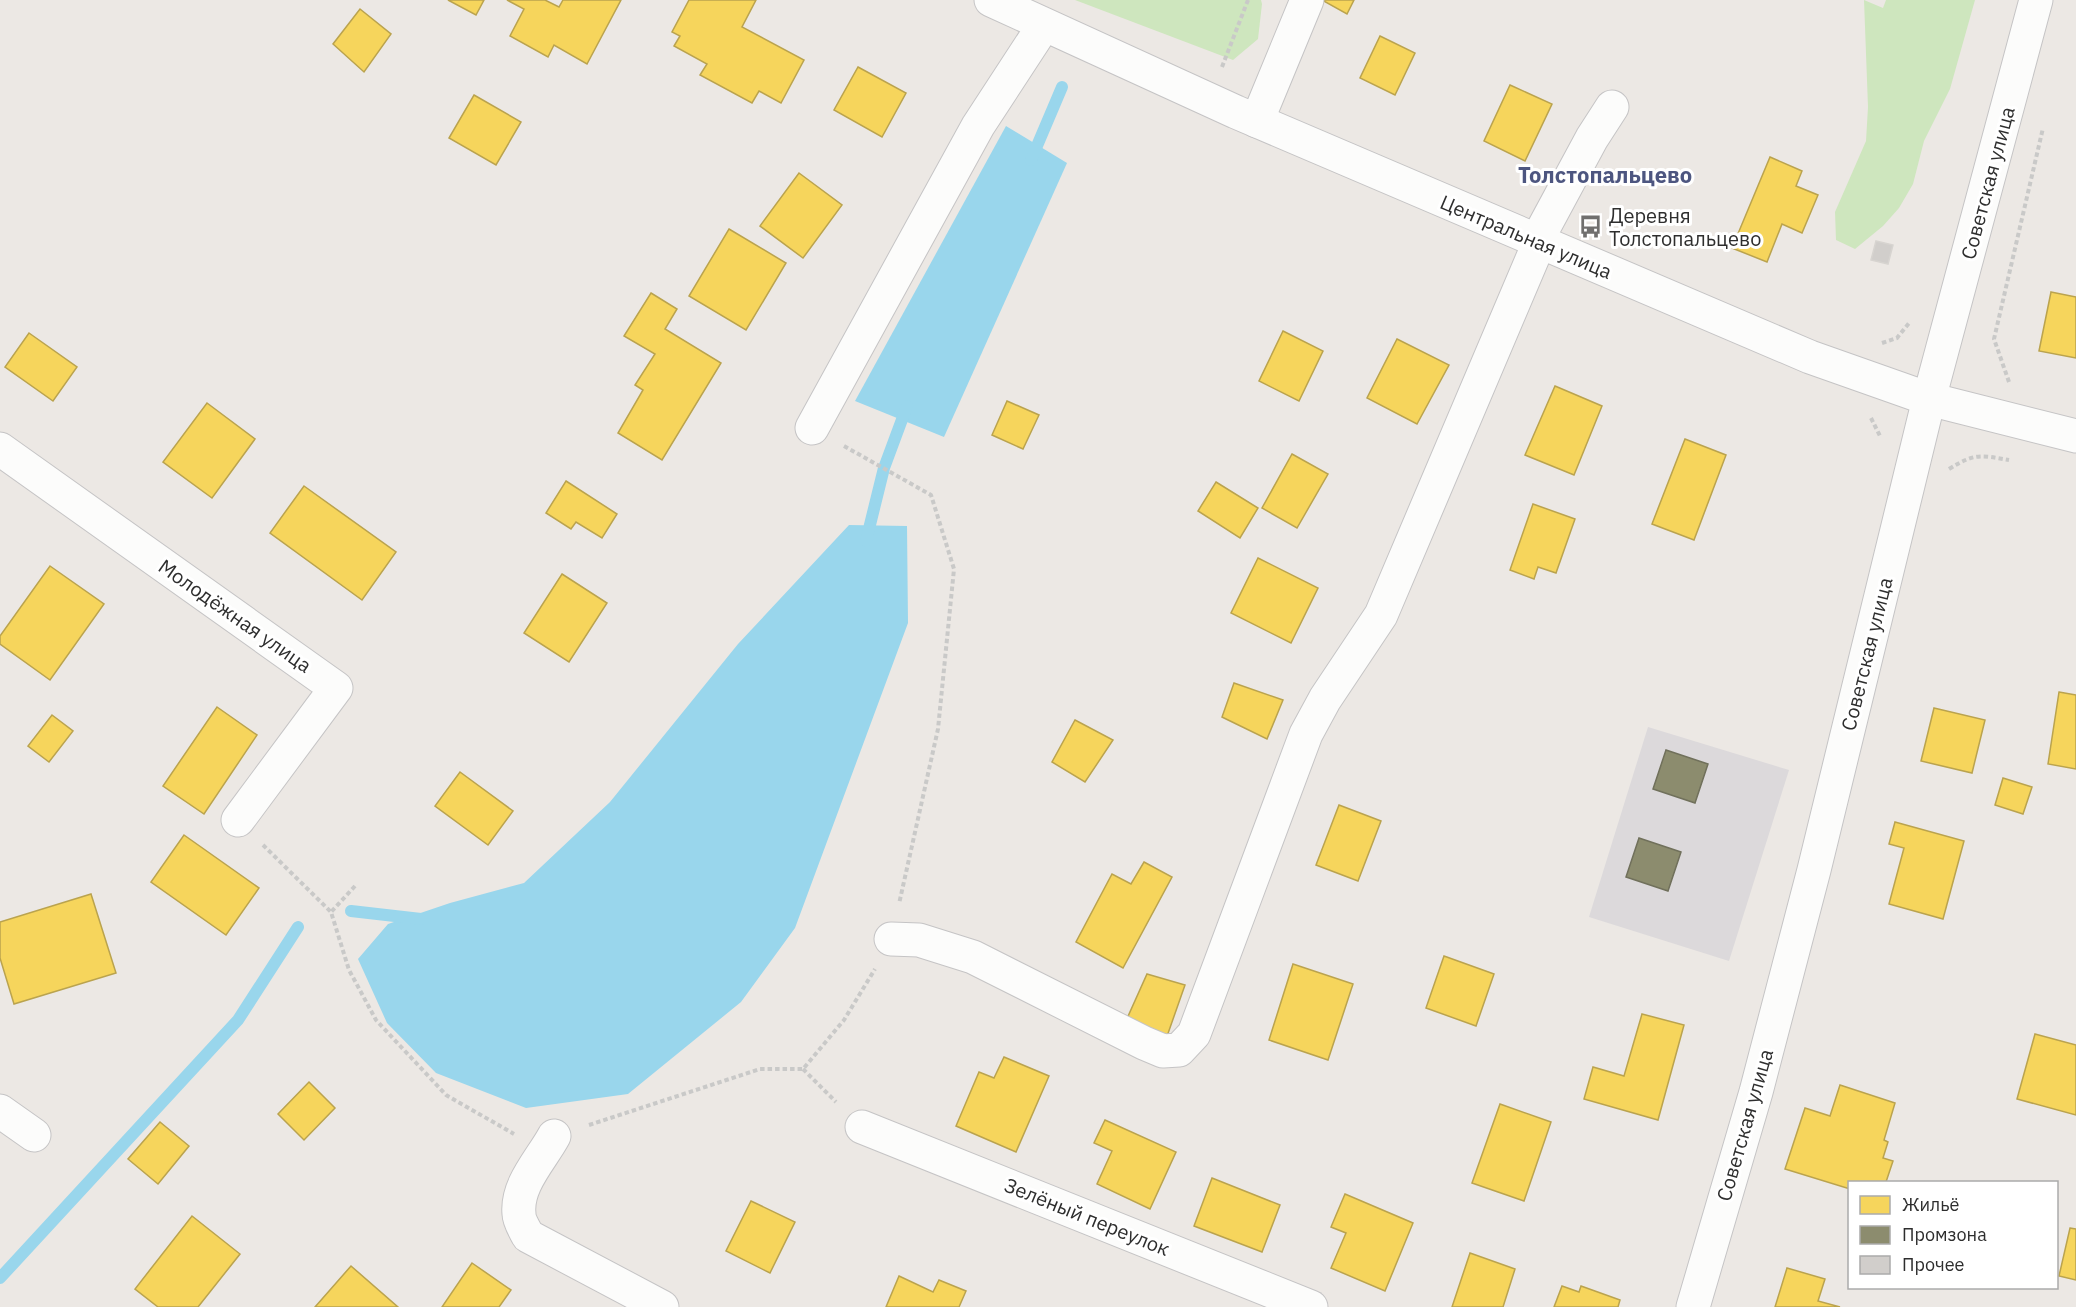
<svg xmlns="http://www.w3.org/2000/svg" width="2076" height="1307" viewBox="0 0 2076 1307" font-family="'IBM Plex Sans',sans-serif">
  <rect width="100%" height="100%" fill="#ece8e4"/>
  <!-- industrial -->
  <path fill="#dcd9db" d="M1648,727L1789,770L1729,961L1589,917Z"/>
  <!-- green -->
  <g fill="#cee6be">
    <path d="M1075,0H1261L1262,4L1258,39L1233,60Z"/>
    <path d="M1864,0L1883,8L1886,0H1975L1950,89L1924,141L1913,184L1899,208L1883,226L1855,249L1836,240L1835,212L1866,141L1868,107Z"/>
  </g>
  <!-- water -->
  <g fill="#99d6ec">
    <path d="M1006,126L1067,163L944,437L855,401Z"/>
    <path d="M849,525L907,526L908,623L795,928L741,1002L628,1094L526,1108L436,1073L387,1023L358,959L388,924L450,903L524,883L610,802L738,644Z"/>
  </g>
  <!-- homes -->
  <g fill="#f6d55c" stroke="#baa34e" stroke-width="1.5">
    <path d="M448,0H484L476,15Z"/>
    <path d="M507,0H545L559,7L563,0H621L587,64L554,45L548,57L510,36L524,9Z"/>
    <path d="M689,0H756L742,27L804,60L781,103L759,91L752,103L700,75L707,64L674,46L680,36L672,32Z"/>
    <path d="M1322,0H1354L1347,14Z"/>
    <path d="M360,9L391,34L364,72L333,44Z"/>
    <path d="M1380,36L1415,53L1395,95L1360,78Z"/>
    <path d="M858,67L906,93L882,137L834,110Z"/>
    <path d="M1510,85L1552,104L1525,161L1484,141Z"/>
    <path d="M474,95L521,122L496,165L449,138Z"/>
    <path d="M1770,157L1802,171L1796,186L1818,195L1802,233L1782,224L1767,262L1732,248Z"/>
    <path d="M799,173L842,205L803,258L760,226Z"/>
    <path d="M729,229L786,263L746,330L689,296Z"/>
    <path d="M2051,292L2076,297V358L2039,351Z"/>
    <path d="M651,293L677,309L665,329L721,363L662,460L618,433L643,390L635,385L655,354L624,336Z"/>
    <path d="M1283,331L1323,351L1299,401L1259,381Z"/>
    <path d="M29,333L77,367L53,401L5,367Z"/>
    <path d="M1397,339L1449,365L1417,424L1367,398Z"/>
    <path d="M1555,386L1602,406L1574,475L1525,455Z"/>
    <path d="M1007,401L1039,415L1023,449L992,435Z"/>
    <path d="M207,403L255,439L212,498L163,462Z"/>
    <path d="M1685,439L1726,455L1694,540L1652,524Z"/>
    <path d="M1292,454L1328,474L1297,528L1262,508Z"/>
    <path d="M566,481L617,514L602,538L576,522L571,529L546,513Z"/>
    <path d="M1216,482L1258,508L1240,538L1198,511Z"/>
    <path d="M304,486L396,552L362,600L270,533Z"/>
    <path d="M1533,504L1575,519L1556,573L1538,567L1534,579L1510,570Z"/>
    <path d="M1258,558L1318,588L1291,643L1231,613Z"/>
    <path d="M50,566L104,604L50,680L0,644V636Z"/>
    <path d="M562,574L607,603L569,662L524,633Z"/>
    <path d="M1234,683L1283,700L1267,739L1222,717Z"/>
    <path d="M2059,692L2076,695V769L2048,764Z"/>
    <path d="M217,707L257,735L204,814L163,786Z"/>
    <path d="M1934,708L1985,720L1972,773L1921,761Z"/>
    <path d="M52,715L73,731L49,762L28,746Z"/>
    <path d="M1075,720L1113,740L1085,782L1052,762Z"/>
    <path d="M460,772L513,811L488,845L435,806Z"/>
    <path d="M2003,778L2032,787L2023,814L1995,805Z"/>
    <path d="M1339,805L1381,821L1358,881L1316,865Z"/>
    <path d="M1895,822L1964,841L1943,919L1889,904L1904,848L1889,844Z"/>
    <path d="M184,835L259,888L226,935L151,882Z"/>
    <path d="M1144,862L1172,877L1123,968L1076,942L1112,874L1131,884Z"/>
    <path d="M91,894L116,973L14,1004L0,958V922Z"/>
    <path d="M1444,956L1494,974L1476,1026L1426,1008Z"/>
    <path d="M1293,964L1353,984L1328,1060L1269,1040Z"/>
    <path d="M1147,974L1185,985L1165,1042L1125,1023Z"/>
    <path d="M1642,1014L1684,1025L1658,1120L1584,1099L1593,1067L1624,1076Z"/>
    <path d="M2035,1034L2076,1045V1115L2017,1099Z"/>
    <path d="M1004,1057L1049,1076L1016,1152L956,1126L979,1072L994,1078Z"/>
    <path d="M309,1082L335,1108L304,1140L278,1114Z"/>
    <path d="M1840,1085L1895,1103L1884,1140L1888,1142L1883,1158L1893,1161L1886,1182H1850V1189L1785,1169L1805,1108L1830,1116Z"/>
    <path d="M1500,1104L1551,1122L1524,1201L1472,1183Z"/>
    <path d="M1105,1120L1176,1152L1150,1209L1097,1184L1112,1151L1094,1143Z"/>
    <path d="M160,1122L189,1146L158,1184L128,1159Z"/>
    <path d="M1212,1178L1280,1205L1262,1252L1194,1226Z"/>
    <path d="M1345,1194L1413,1223L1385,1291L1331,1268L1346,1233L1331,1227Z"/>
    <path d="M751,1201L795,1222L770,1273L726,1251Z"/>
    <path d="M192,1216L240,1254L198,1307H158L135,1289Z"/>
    <path d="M2070,1228L2076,1229V1280L2059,1276Z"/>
    <path d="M1470,1253L1515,1269L1503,1307H1452Z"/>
    <path d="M472,1263L511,1290L499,1307H442Z"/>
    <path d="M351,1266L398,1307H315Z"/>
    <path d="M1787,1268L1825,1279L1818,1301L1840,1307H1775Z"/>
    <path d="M899,1276L933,1292L939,1280L966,1291L959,1307H886Z"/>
    <path d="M1562,1286L1579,1292L1581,1286L1620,1300L1618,1307H1554Z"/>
  </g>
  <!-- industry -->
  <g fill="#8c8c6e" stroke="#70705b" stroke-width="1.5">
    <path d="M1666,750L1708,764L1695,803L1653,789Z"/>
    <path d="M1639,838L1681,852L1668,891L1626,877Z"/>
  </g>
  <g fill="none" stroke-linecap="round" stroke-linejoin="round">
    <!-- stream -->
    <g stroke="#99d6ec" stroke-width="12">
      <path d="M1031,160L1062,87"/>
      <path d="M866,541L884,468L907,406"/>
      <path d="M351,911L421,919"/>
      <path d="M0,1278L238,1020L298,927"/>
    </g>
  </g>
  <!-- building -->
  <path fill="#d1cecb" stroke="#d7d4d0" stroke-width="1.5" d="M1876,241L1893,245L1888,264L1871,260Z"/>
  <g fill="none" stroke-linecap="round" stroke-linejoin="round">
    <defs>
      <g id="minor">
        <path d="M991,0L1236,112L1810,357L1929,399L2076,436"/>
        <path d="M1257,121L1307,0"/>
        <path d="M1536,242L1592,138L1612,107"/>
        <path d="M812,428L978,126L1044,25"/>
        <path d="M0,449L336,688L238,820"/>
        <path d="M891,939L919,940L973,957L1144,1043L1163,1051L1179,1050L1194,1034L1306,734L1325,699L1381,615L1539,243"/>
        <path d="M0,1111L34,1135"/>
        <path d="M862,1127L1311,1307"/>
        <path d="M554,1136C541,1160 516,1185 519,1214C519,1221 525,1230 528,1236L662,1307"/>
        <path d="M1693,1307L1756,1092L1814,870L1929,399L2036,0"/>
      </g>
    </defs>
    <!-- minor casing -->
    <use href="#minor" stroke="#c5c4c5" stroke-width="35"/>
    <!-- path -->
    <g stroke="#c9c9c8" stroke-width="4" stroke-dasharray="4.5 3" stroke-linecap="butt">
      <path d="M1222,67L1248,0"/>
      <path d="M1882,343L1897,338L1909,323"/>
      <path d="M2009,382L1994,339L2043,128"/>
      <path d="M1871,418L1881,438"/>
      <path d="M844,446L931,495L954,569L938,729L899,904"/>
      <path d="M1949,469C1975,453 1980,455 2009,460"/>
      <path d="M263,845L331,912"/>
      <path d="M355,886L331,912L349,970L376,1020L446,1095L514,1134"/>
      <path d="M803,1069L836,1102"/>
      <path d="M589,1125L760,1069H803L844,1020L875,969"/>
    </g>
    <!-- minor -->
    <use href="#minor" stroke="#fcfcfb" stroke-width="33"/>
  </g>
  <!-- icons -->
  <defs>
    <symbol id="bus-bare" viewBox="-9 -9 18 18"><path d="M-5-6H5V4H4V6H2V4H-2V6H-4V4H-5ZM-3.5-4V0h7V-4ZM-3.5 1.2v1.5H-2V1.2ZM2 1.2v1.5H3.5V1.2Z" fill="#706f6e" stroke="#fff" stroke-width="2.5" paint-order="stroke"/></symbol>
  </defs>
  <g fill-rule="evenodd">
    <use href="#bus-bare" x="1574" y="210" width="33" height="33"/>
  </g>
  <g text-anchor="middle" stroke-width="6" stroke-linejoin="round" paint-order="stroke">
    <!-- street labels -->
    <g font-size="20" fill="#2e2e2e" stroke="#fff">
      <text transform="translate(1988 183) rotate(-75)" y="7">Советская улица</text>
      <text transform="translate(1526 237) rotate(23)" y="7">Центральная улица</text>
      <text transform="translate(235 616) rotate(35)" y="7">Молодёжная улица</text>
      <text transform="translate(1867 654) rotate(-76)" y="7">Советская улица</text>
      <text transform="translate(1745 1125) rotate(-74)" y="7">Советская улица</text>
      <text transform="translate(1087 1217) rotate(22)" y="7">Зелёный переулок</text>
    </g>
    <!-- poi labels -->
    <g font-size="20" fill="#2e2e2e" stroke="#fff" text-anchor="start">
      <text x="1609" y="223">Деревня<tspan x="1609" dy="23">Толстопальцево</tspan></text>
    </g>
    <!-- quarter labels -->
    <g font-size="22" font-weight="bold" fill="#4d5680" stroke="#fff">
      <text x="1605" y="183">Толстопальцево</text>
    </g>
  </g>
  <!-- legend -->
  <rect x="1848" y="1181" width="210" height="108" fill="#ffffff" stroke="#ababab" stroke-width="1.5"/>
  <rect x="1860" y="1196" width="30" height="18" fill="#f6d55c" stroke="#ababab" stroke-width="1.5"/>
  <text x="1902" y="1211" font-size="18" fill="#2e2e2e">Жильё</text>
  <rect x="1860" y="1226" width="30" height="18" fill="#8c8c6e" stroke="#ababab" stroke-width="1.5"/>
  <text x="1902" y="1241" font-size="18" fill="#2e2e2e">Промзона</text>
  <rect x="1860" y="1256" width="30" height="18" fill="#d1cecb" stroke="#ababab" stroke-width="1.5"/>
  <text x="1902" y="1271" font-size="18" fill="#2e2e2e">Прочее</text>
</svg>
